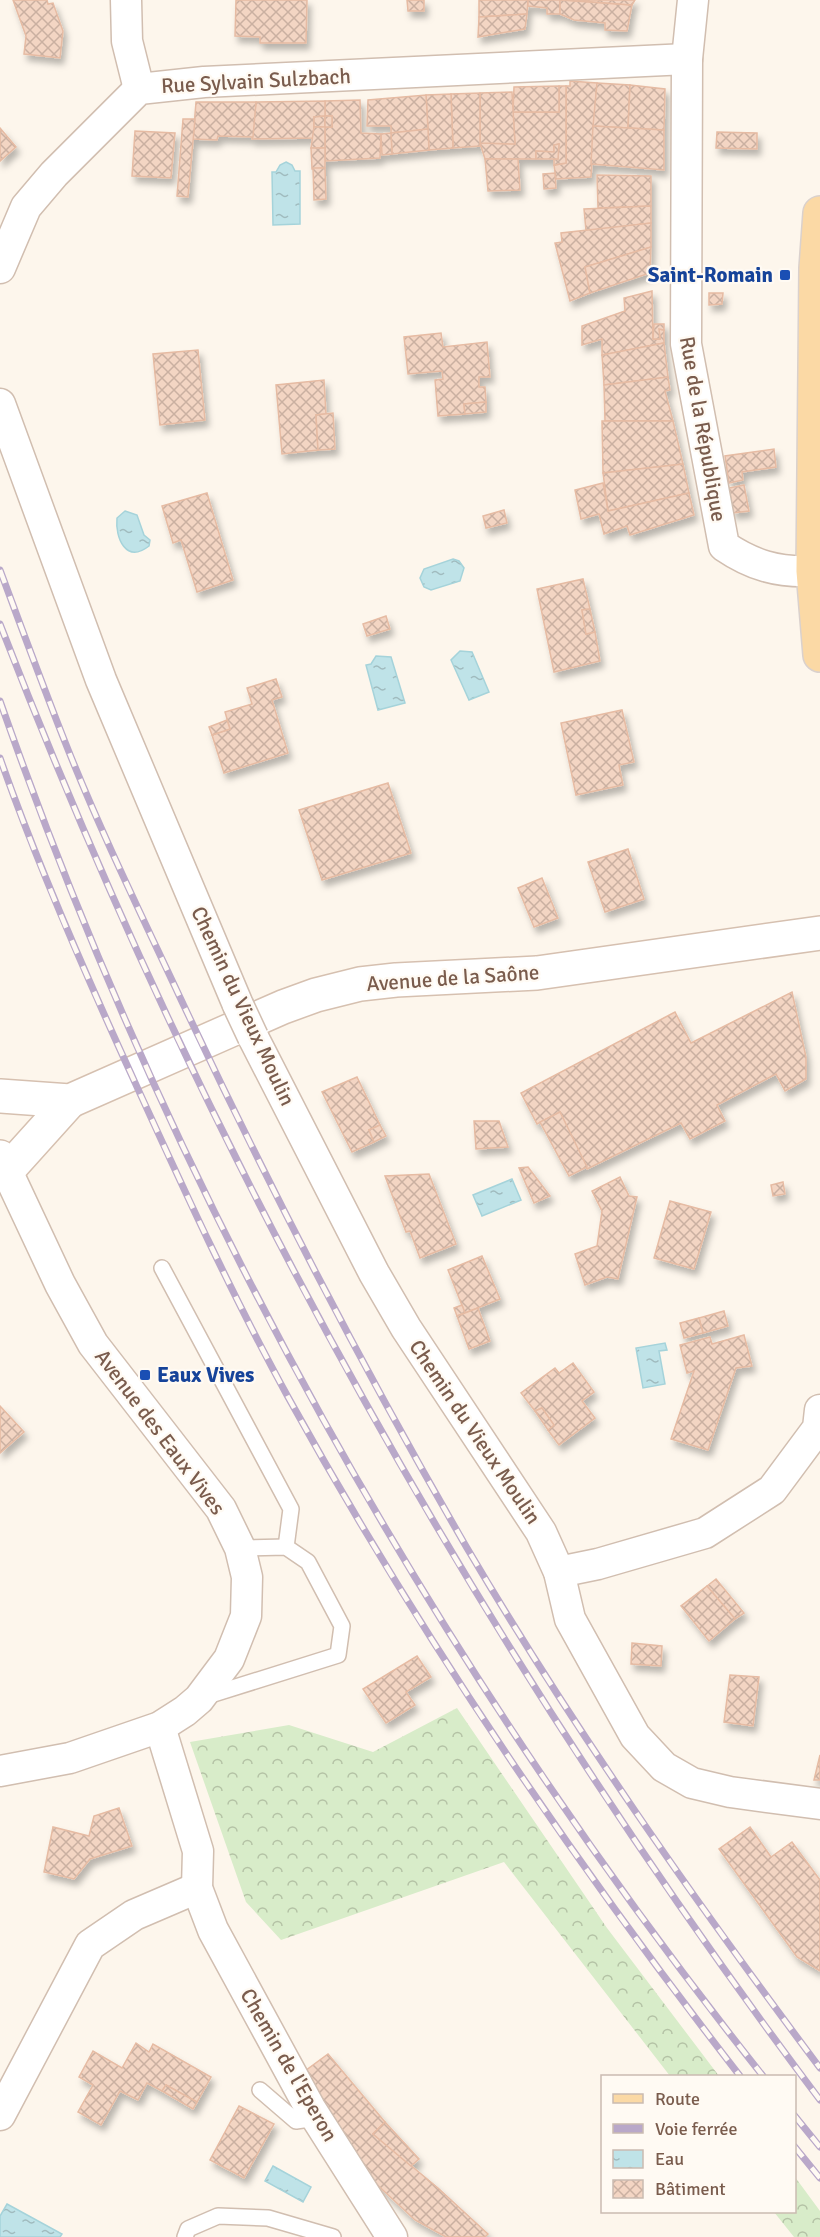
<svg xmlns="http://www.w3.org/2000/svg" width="820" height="2237" viewBox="0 0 820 2237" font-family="Signika,sans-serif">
  <defs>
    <pattern id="forest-crowns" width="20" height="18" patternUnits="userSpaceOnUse" patternTransform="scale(1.5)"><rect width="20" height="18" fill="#d8ecc9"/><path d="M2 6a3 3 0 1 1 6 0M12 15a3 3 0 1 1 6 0" fill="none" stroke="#b4c2a5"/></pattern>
    <pattern id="water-ripples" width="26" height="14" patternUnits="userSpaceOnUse" patternTransform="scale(1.5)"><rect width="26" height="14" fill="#bfe3e8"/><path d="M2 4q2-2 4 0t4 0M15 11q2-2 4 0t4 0" fill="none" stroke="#a0bbbe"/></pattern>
    <pattern id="building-cross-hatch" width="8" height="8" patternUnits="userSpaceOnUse" patternTransform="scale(1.5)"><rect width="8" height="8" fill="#f3d5c3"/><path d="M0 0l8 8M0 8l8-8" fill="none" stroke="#cab0a1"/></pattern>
    <filter id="shadow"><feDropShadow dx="3.5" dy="6" stdDeviation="3" flood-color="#0004"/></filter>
  </defs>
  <rect width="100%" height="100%" fill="#fdf6ec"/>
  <!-- forest -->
  <g fill="url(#forest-crowns)">
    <path d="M457,1708L607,1928L719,2076H670L504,1862L281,1940L246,1902L190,1742L289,1725L373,1752Z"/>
    <path d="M795,2177L820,2211V2237H794L774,2212H794Z"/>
  </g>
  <!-- water -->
  <g fill="url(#water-ripples)" stroke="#a5d3da" stroke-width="1.5">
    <path d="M286,162L292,165L295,171H300V224L273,225L272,172H276L280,165Z"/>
    <path d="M125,511L137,515L144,535L150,540L149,546C126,564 115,538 117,518Z"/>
    <path d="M453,559L459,561L464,568L460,581L431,590L424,587L420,578L424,569Z"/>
    <path d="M460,651L472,652L489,692L469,700L451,660Z"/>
    <path d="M376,656L391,657L405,703L378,710L366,665L371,664Z"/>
    <path d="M512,1179L521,1200L482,1216L473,1195Z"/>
    <path d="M665,1343L667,1350L659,1351L665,1384L643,1388L636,1348Z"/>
    <path d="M273,2166L311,2187L303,2202L265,2181Z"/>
    <path d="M7,2204L62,2234L60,2237H0V2216Z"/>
  </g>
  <!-- building -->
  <g fill="url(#building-cross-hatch)" stroke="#e6bba3" stroke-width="1.5" filter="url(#shadow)">
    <path d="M13,0H47L48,4L53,3L63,31L60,58L24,54L26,36Z"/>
    <path d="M236,0H307L306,43H260V37L235,36Z"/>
    <path d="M407,0H424V11H408Z"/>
    <path d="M479,0H528L527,14L479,17Z"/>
    <path d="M528,0H560V14H547V8L528,6Z"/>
    <path d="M560,0L632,5L627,31L605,30V23L574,20L560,14Z"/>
    <path d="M568,0H635L632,5Z"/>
    <path d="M527,14L525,29L478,37L479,17Z"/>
    <path d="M570,81L597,83L591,177L556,179L554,165L566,163V86H570Z"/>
    <path d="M597,83L630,85L628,128L593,126Z"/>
    <path d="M630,85L665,89L664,130L628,128Z"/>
    <path d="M559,86H566V163L554,165V159H558L559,144L554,145V152L536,151V159H485L480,143L515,144L513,112H559Z"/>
    <path d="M559,86V112H513L514,87Z"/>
    <path d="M512,92L515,144L480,143V93Z"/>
    <path d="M480,93V146L453,148L451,94Z"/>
    <path d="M451,94L453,148L429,150L426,95Z"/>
    <path d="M426,95L428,129L391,133V126H367L368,100Z"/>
    <path d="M360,100L361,133L381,134L380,158L325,161V127H332V116H325V101Z"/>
    <path d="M325,101V116L314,117V138L252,139L256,102Z"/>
    <path d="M196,102H256L253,137L218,136L217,140L193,139Z"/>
    <path d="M325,116V127H314V117Z"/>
    <rect x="325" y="116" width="7" height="11"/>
    <path d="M183,119H195L188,197L177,196Z"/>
    <path d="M593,126L664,130V170L591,164Z"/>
    <path d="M314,127H325V148H311Z"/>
    <path d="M0,128L16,147L0,161Z"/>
    <path d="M428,129L429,150L392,154L391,133Z"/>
    <path d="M135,131L175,133L171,178L132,176Z"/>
    <path d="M717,132L757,133V149L716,148Z"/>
    <path d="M391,133L392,154L382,155L381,134Z"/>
    <path d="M559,144L558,159H536V151L554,152V145Z"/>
    <path d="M311,148H325V168L312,169Z"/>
    <path d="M485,159H518L520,190L488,191Z"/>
    <path d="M313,168H325L326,199L314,200Z"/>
    <path d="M555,173L556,188L544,189L543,174Z"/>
    <path d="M597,175L651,176V206L598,208Z"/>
    <path d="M651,206V223L586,231L584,209Z"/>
    <path d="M651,223V247L585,267L590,293L570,301L555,243L562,242L561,233Z"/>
    <path d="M651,247L650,273L590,293L585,267Z"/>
    <path d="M652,291L653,339H660L659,329L664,330V343L602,355V339L582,345V326L625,311L624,298Z"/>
    <path d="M709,293H723L722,304L709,305Z"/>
    <path d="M654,324H664V330L659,329L660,339H653Z"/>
    <path d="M441,333L443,347L487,342L490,377H479V387H485L486,402L464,404L465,414L438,416L435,380L443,379L442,371L408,374L404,337Z"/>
    <path d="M664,343L668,377L604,385L602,355Z"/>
    <path d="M198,350L205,420L160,425L153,354Z"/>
    <path d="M668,377L670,390L665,391L673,421H605L604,385Z"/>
    <path d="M324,380L326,414L316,415L318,450L282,454L276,385Z"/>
    <path d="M486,402V412L465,414L464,404Z"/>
    <path d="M333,413L335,449L318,450L316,415Z"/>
    <path d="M602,421H673L683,464L603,473Z"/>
    <path d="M774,449L776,467L742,472L743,480L729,483L725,456Z"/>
    <path d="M683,464L689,493L608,511L603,473Z"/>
    <path d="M603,483L608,511L689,493L694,515L630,535L627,526L604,534L599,514L581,519L575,490Z"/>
    <path d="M744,485L749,511L733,513L729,488Z"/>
    <path d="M207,493L233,580L197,592L181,540L173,543L162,506Z"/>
    <path d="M504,510L507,523L486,528L483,516Z"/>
    <path d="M583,579L590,609L582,610L586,634L595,632L600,661L554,672L537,589Z"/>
    <path d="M590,609L595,632L586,634L582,610Z"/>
    <path d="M386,616L390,629L367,636L363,624Z"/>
    <path d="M276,679L282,697L272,700L288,753L224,773L212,735L230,729L225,712L252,704L247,688Z"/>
    <path d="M622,710L634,762L619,765L623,785L576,795L561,723Z"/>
    <path d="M227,720L230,729L212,735L209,727Z"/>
    <path d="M388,783L411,853L322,880L299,810Z"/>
    <path d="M628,849L644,899L605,912L588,862Z"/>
    <path d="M542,878L558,918L534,927L518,888Z"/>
    <path d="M792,992L806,1057V1079L785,1091L776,1074L717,1105L725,1121L690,1139L681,1123L587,1169L560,1112L537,1124L521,1093L675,1012L691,1043Z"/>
    <path d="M357,1077L380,1125L369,1130L374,1142L352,1152L322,1092Z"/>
    <path d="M560,1112L587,1167L569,1176L540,1122Z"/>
    <path d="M474,1121H499L508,1147L476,1149Z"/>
    <path d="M380,1125L386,1136L374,1142L369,1130Z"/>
    <path d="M528,1167L550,1196L534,1203L519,1168Z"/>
    <path d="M429,1174L456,1244L420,1258L410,1231L406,1232L385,1176Z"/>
    <path d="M620,1177L629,1196L637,1197L618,1279L607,1277L585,1285L575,1254L597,1246L602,1211L592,1191Z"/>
    <path d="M783,1182L785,1194L773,1196L771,1185Z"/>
    <path d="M670,1201L711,1212L694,1269L654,1258Z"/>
    <path d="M482,1256L500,1299L465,1313L448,1270Z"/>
    <path d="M462,1305L465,1313L457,1316L454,1308Z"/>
    <path d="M478,1308L490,1341L469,1349L457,1316Z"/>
    <path d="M724,1311L728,1326L703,1333L699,1318Z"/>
    <path d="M699,1318L703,1333L684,1338L680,1323Z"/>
    <path d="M744,1335L752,1366L736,1368L708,1450L671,1439L694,1371L687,1373L680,1345L710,1337L712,1344Z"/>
    <path d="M573,1363L594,1392L582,1401L595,1418L559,1445L548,1430L554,1425L542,1408L535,1411L521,1393L555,1368L559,1373Z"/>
    <path d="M0,1406L24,1432L0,1453Z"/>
    <path d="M542,1408L554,1425L548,1430L535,1411Z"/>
    <path d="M716,1579L744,1613L735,1619L707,1586Z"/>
    <path d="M707,1586L735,1619L709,1641L681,1606Z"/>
    <path d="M632,1643L662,1646L661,1666L631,1664Z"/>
    <path d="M417,1656L431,1677L406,1692L415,1705L386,1723L363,1689Z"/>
    <path d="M730,1675L759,1677L753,1726L724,1722Z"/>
    <path d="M820,1755V1780H814Z"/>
    <path d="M119,1808L132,1846L90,1859L74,1879L44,1872L53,1827L89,1836L94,1816Z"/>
    <path d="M750,1827L771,1857L792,1842L820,1880V1971L797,1957L719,1849Z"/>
    <path d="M136,2043L149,2052L153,2044L211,2077L197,2102L166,2085L162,2091L147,2083L138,2100L120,2091L101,2125L78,2112L93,2085L79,2077L93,2051L122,2068Z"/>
    <path d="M328,2054L385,2122L373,2134L438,2188L488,2234L485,2237H446L415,2220L371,2179L305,2071Z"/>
    <path d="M166,2085L197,2102L193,2109L162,2091Z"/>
    <path d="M239,2106L274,2124L244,2178L210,2160Z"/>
    <path d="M385,2122L419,2159L411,2166L373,2134Z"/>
  </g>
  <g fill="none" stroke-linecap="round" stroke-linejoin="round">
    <defs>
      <g id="service">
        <path d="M162,1268L291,1509L286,1547"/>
        <path d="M204,1697L338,1655L342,1626L308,1562L286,1547L240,1548"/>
        <path d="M260,2090L296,2121L316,2118"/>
        <path d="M185,2237L188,2229L218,2216L268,2218L333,2237"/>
      </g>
      <g id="minor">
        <path d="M126,0L127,41L139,89"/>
        <path d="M693,0L687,59L686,344L724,546C752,565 778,573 813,571"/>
        <path d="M0,268L26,207L54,174L139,89L204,82L687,59"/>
        <path d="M0,404L101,680L238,1005"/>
        <path d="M253,1037L374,1273L406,1328L541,1532L559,1572L570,1619L635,1736L664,1767L692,1783L730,1792L820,1804"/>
        <path d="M559,1572L598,1564L705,1533L772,1490L818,1428L820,1410"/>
        <path d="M160,1727L198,1851L197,1888L213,1930L310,2108L392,2237"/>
        <path d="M0,1771L70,1758L160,1727L185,1711L199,1699L229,1659L246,1616L247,1577L240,1548L221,1509L93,1344L60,1284L7,1171"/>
        <path d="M0,2115L90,1945L134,1915L197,1888"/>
      </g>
      <g id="secondary">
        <path d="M0,1096L70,1101L283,1007L316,995L360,984L396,980L537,973L820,933"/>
        <path d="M0,1157L7,1171L70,1101"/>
      </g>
      <path id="primary" d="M820,213L816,268L813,571L820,655"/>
    </defs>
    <!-- service casing -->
    <use href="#service" stroke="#d1beb0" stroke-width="18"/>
    <!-- minor casing -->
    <use href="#minor" stroke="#d1beb0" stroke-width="33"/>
    <!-- secondary casing -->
    <use href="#secondary" stroke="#d6c0b0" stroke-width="36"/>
    <!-- primary casing -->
    <use href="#primary" stroke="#dad1cd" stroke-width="36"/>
    <!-- service -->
    <use href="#service" stroke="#fff" stroke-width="15"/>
    <!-- minor -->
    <use href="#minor" stroke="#fff" stroke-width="30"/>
    <!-- secondary -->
    <use href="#secondary" stroke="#fff" stroke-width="33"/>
    <!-- primary -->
    <use href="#primary" stroke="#fbd9a5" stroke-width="33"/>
    <defs>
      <g id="rail">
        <path d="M0,570C22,629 44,689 67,747C100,830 139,910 177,991C266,1181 362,1367 467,1548C573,1728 695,1901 820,2068"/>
        <path d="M0,624C205,1155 478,1645 820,2100"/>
        <path d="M0,701C174,1198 435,1664 763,2076"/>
        <path d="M0,758C35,858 78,957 122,1054C175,1170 227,1286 288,1397C420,1636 573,1861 740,2076"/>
        <path d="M794,2115L820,2147"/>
        <path d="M794,2146L820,2178"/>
      </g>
    </defs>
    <!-- rail casing -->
    <use href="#rail" stroke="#b9a8c9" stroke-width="7"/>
    <!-- rail -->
    <use href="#rail" stroke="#fffaf3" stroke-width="4.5" stroke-dasharray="14" stroke-linecap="butt"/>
    <defs>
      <path id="minor-bridge" d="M238,1005L253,1037"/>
    </defs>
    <!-- minor-bridge casing -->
    <use href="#minor-bridge" stroke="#d1beb0" stroke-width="33" stroke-linecap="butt"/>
    <!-- minor-bridge -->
    <use href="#minor-bridge" stroke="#fff" stroke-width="30"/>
  </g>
  <!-- markers -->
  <g fill="#1a4fb4" stroke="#fffaf3" stroke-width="2">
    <rect x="779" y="269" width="12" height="12" rx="3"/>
    <rect x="139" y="1369" width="12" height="12" rx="3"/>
  </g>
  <g text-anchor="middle" stroke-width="4.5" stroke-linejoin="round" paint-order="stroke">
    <!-- street labels -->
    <g font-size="21" fill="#7a5c4d" stroke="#fffaf3">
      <text transform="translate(256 81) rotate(-3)" y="7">Rue Sylvain Sulzbach</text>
      <text transform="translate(703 429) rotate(80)" y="7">Rue de la République</text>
      <text transform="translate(453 978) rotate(-4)" y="7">Avenue de la Saône</text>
      <text transform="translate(243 1006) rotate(65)" y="7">Chemin du Vieux Moulin</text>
      <text transform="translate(160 1432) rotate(53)" y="7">Avenue des Eaux Vives</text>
      <text transform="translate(475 1432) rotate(56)" y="7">Chemin du Vieux Moulin</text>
      <text transform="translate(289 2065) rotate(60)" y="7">Chemin de l'Eperon</text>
    </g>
    <!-- transit labels -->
    <g font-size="21" font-weight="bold" fill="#164399" stroke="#fffaf3" text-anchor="end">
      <text x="773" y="282">Saint-Romain</text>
      <text x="157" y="1382" text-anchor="start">Eaux Vives</text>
    </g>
  </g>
  <!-- legend -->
  <rect x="601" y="2075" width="195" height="138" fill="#fffaf3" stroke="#cabbb1" stroke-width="1.5"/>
  <rect x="613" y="2094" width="30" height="9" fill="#fbd9a5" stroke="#cabbb1" stroke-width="1.5"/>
  <text x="655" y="2105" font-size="18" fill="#7a5c4d">Route</text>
  <rect x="613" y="2124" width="30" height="9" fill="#b9a8c9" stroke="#cabbb1" stroke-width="1.5"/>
  <text x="655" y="2135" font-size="18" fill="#7a5c4d">Voie ferrée</text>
  <rect x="613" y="2150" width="30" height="18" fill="url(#water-ripples)" stroke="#cabbb1" stroke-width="1.5"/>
  <text x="655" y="2165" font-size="18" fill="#7a5c4d">Eau</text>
  <rect x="613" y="2180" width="30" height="18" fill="url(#building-cross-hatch)" stroke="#cabbb1" stroke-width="1.5"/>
  <text x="655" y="2195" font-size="18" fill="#7a5c4d">Bâtiment</text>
</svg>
